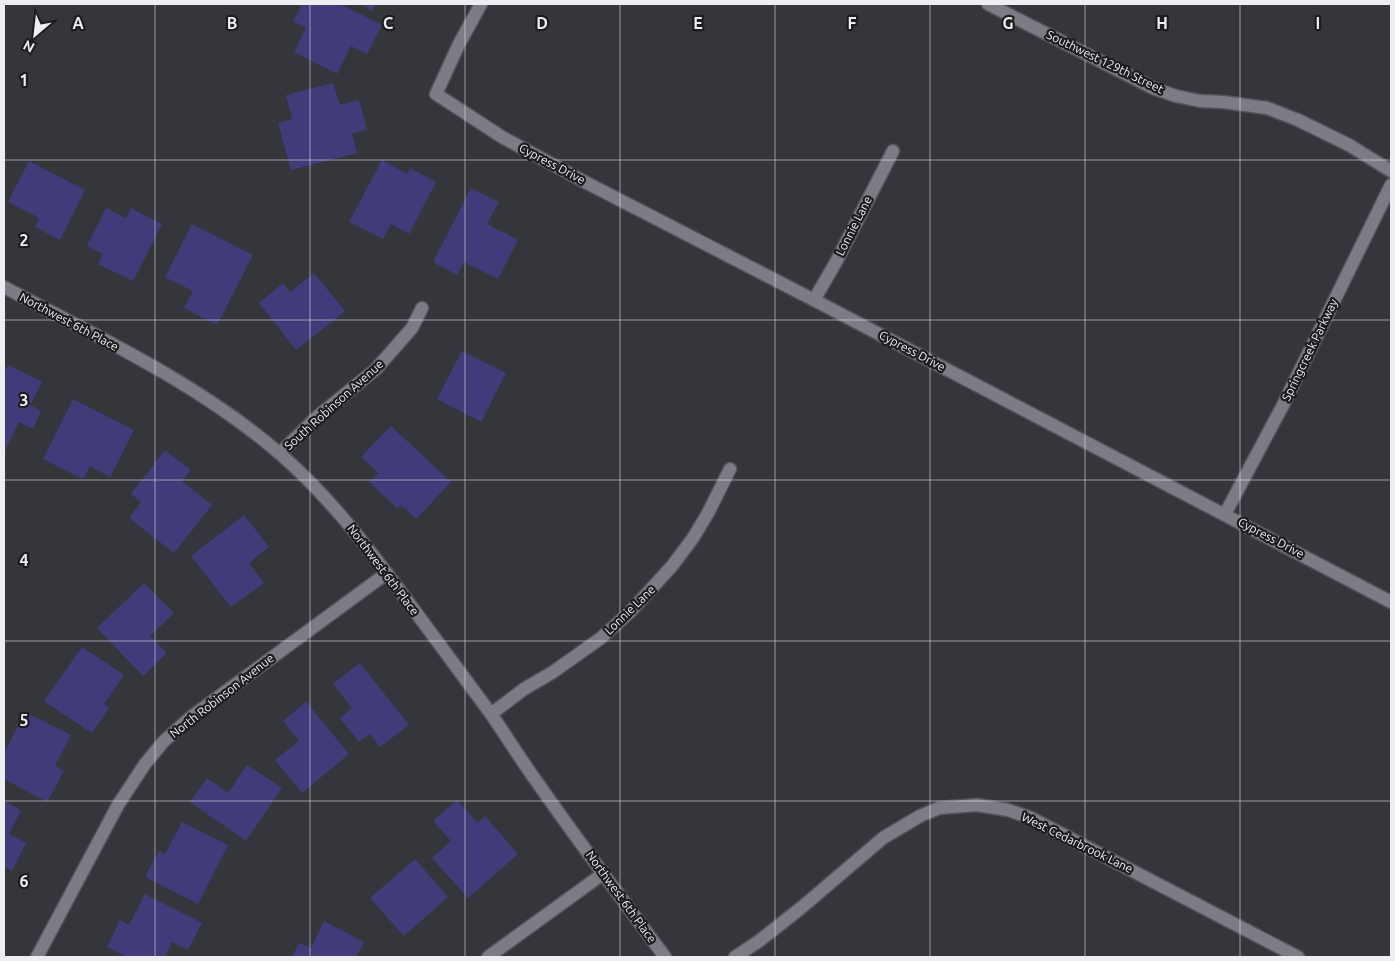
<svg xmlns="http://www.w3.org/2000/svg" width="1395" height="961" viewBox="0 0 1395 961" font-family="Ubuntu,sans-serif">
  <rect width="100%" height="100%" fill="#35353c"/>
  <!-- building -->
  <g fill="#413b7a">
    <path d="M302,4H340L382,25L367,54L351,46L337,74L294,52L306,28L293,21Z"/>
    <path d="M360,4H376L372,11Z"/>
    <path d="M333,83L340,105L359,100L367,130L352,134L357,153L291,170L278,123L292,119L286,95Z"/>
    <path d="M382,160L407,174L410,168L436,182L409,234L391,224L383,239L349,222Z"/>
    <path d="M29,161L85,190L60,240L35,227L39,218L8,202Z"/>
    <path d="M471,188L499,202L487,224L518,240L498,279L464,262L457,275L433,262Z"/>
    <path d="M106,208L126,218L131,208L162,224L133,281L98,264L103,254L87,246Z"/>
    <path d="M192,224L253,255L217,325L184,308L193,291L165,277Z"/>
    <path d="M314,273L345,311L296,350L259,303L283,283L290,292Z"/>
    <path d="M462,351L506,373L481,422L437,399Z"/>
    <path d="M8,365L42,382L30,405L41,411L33,429L19,422L4,453V373Z"/>
    <path d="M73,399L134,430L110,477L90,466L83,479L43,459Z"/>
    <path d="M391,426L451,482L416,519L401,505L398,509L369,482L378,473L361,457Z"/>
    <path d="M165,450L191,470L182,481L212,505L174,553L129,518L141,502L131,494Z"/>
    <path d="M244,515L269,547L249,563L264,583L231,607L191,556Z"/>
    <path d="M144,583L174,613L150,636L167,653L143,676L97,628Z"/>
    <path d="M82,647L124,675L104,704L109,708L92,733L44,701Z"/>
    <path d="M360,663L409,725L380,747L370,734L359,742L340,718L352,708L333,684Z"/>
    <path d="M306,702L349,754L302,793L275,760L299,741L283,721Z"/>
    <path d="M25,712L71,735L55,766L64,771L47,802L4,779V753Z"/>
    <path d="M247,765L282,788L246,841L190,802L207,778L228,793Z"/>
    <path d="M457,800L478,823L485,816L518,854L468,898L432,858L451,841L433,821Z"/>
    <path d="M4,801L21,810L9,834L26,843L12,871L4,867Z"/>
    <path d="M182,822L228,845L198,904L145,877L159,851L165,854Z"/>
    <path d="M415,859L448,897L404,936L370,898Z"/>
    <path d="M145,894L202,923L188,950L172,942L165,957H127L107,947L120,920L129,925Z"/>
    <path d="M324,921L364,942L356,957H292L299,943L311,948Z"/>
  </g>
  <g fill="none" stroke-linecap="round" stroke-linejoin="round">
    <defs>
      <g id="street">
        <path d="M481,4L459,44L436,94L502,137L583,181L814,300L1391,602"/>
        <path d="M988,4L1153,88L1176,96L1200,101L1223,102L1267,108L1298,120L1349,145L1391,171"/>
        <path d="M4,287C98,337 198,383 279,453C343,508 390,578 440,645C457,668 474,691 491,714C507,737 521,760 537,782C578,841 622,899 665,957"/>
        <path d="M814,300L836,262L893,151"/>
        <path d="M280,453L317,417L376,369L412,328L422,308"/>
        <path d="M1225,514L1282,407L1391,185"/>
        <path d="M491,714L524,689L553,672L601,638L630,612L672,566L693,538L708,513L730,469"/>
        <path d="M37,957L118,805L145,764L164,741L191,717L387,573"/>
        <path d="M488,957L604,873"/>
        <path d="M735,957L759,941L801,908L883,838L920,816L939,808L977,805L1008,810L1031,818L1298,957"/>
      </g>
    </defs>
    <!-- street casing -->
    <use href="#street" stroke="#535359" stroke-width="15"/>
    <!-- street -->
    <use href="#street" stroke="#7c7c84" stroke-width="12"/>
  </g>
  <!-- grid -->
  <path fill="none" stroke="#eeeef2" stroke-width="1" stroke-opacity="0.55" d="M155,4V957M310,4V957M465,4V957M620,4V957M775,4V957M930,4V957M1085,4V957M1240,4V957M4,160H1391M4,320H1391M4,480H1391M4,641H1391M4,801H1391"/>
  <g text-anchor="middle" stroke-width="4.5" stroke-linejoin="round" paint-order="stroke">
    <!-- street labels -->
    <g font-size="12" fill="#eeeef2" stroke="#1d1d20">
      <text transform="translate(1105 62) rotate(26)" y="4">Southwest 129th Street</text>
      <text transform="translate(552 164) rotate(28)" y="4">Cypress Drive</text>
      <text transform="translate(854 226) rotate(-63)" y="4">Lonnie Lane</text>
      <text transform="translate(69 322) rotate(28)" y="4">Northwest 6th Place</text>
      <text transform="translate(1310 350) rotate(-64)" y="4">Springcreek Parkway</text>
      <text transform="translate(912 351) rotate(28)" y="4">Cypress Drive</text>
      <text transform="translate(334 405) rotate(-42)" y="4">South Robinson Avenue</text>
      <text transform="translate(1271 538) rotate(28)" y="4">Cypress Drive</text>
      <text transform="translate(383 570) rotate(53)" y="4">Northwest 6th Place</text>
      <text transform="translate(630 610) rotate(-44)" y="4">Lonnie Lane</text>
      <text transform="translate(222 696) rotate(-38)" y="4">North Robinson Avenue</text>
      <text transform="translate(1077 843) rotate(26)" y="4">West Cedarbrook Lane</text>
      <text transform="translate(621 897) rotate(54)" y="4">Northwest 6th Place</text>
    </g>
  </g>
  <g font-size="16" text-anchor="middle" font-weight="bold" fill="#eeeef2" stroke="#1d1d20" stroke-width="4.5" stroke-linejoin="round" paint-order="stroke">
    <text x="78" y="29">A</text>
    <text x="232" y="29">B</text>
    <text x="388" y="29">C</text>
    <text x="542" y="29">D</text>
    <text x="698" y="29">E</text>
    <text x="852" y="29">F</text>
    <text x="1008" y="29">G</text>
    <text x="1162" y="29">H</text>
    <text x="1318" y="29">I</text>
    <text x="24" y="86">1</text>
    <text x="24" y="246">2</text>
    <text x="24" y="406">3</text>
    <text x="24" y="566">4</text>
    <text x="24" y="726">5</text>
    <text x="24" y="887">6</text>
  </g>
  <!-- border -->
  <rect width="1395" height="961" fill="none" stroke="#eeeef2" stroke-width="10"/>
  <!-- north arrow -->
  <g transform="translate(35 35) rotate(208)" stroke="#1d1d20" stroke-width="4" paint-order="stroke">
  <path d="M0-4L9 19L0 12L-9 19Z" fill="#eeeef2"/>
  <text y="-8" font-size="14" font-weight="bold" text-anchor="middle" fill="#eeeef2">N</text>
  </g>
</svg>
